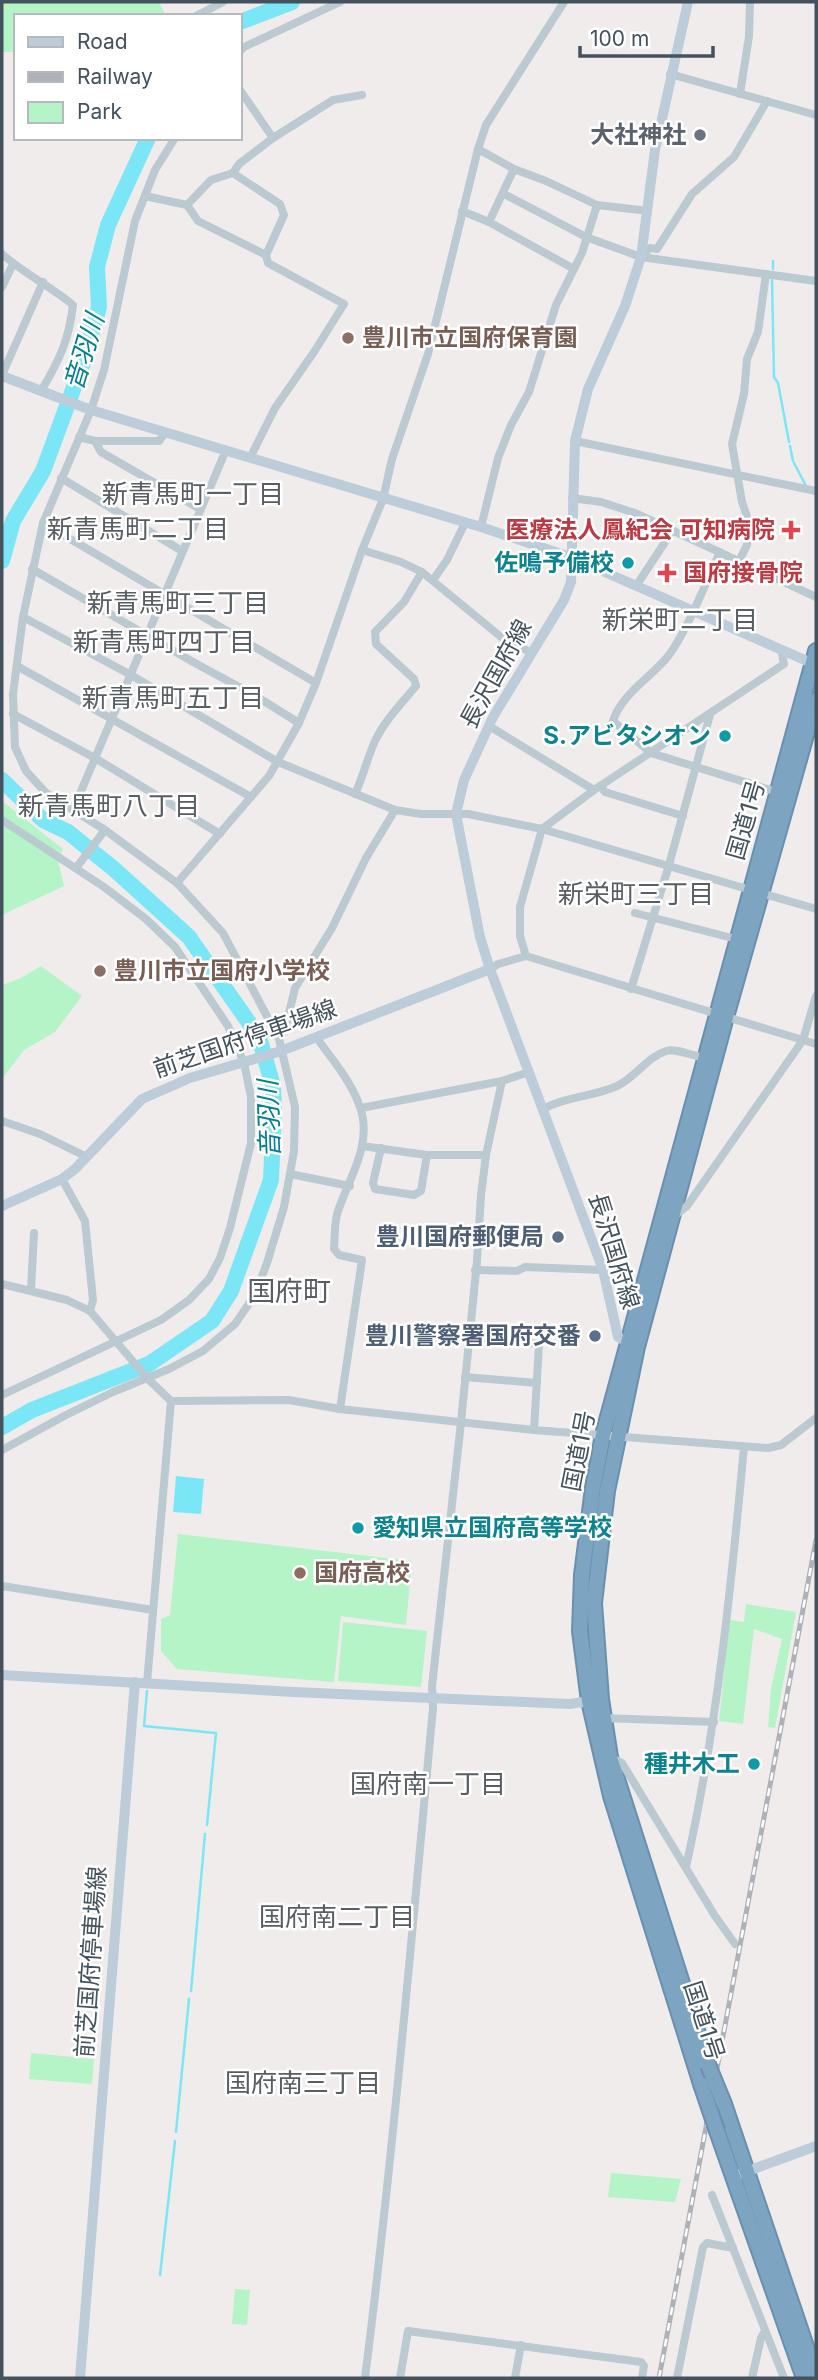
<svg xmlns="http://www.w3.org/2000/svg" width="818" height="2380" viewBox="0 0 818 2380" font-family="Inter,'Noto Sans JP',sans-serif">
  <rect width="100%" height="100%" fill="#f0ecec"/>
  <!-- green -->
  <g fill="#b4f4c7">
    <path d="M2,2H159L166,16H16V52H2Z"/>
    <path d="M2,801L63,849L58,861L64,886L2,915Z"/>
    <path d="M41,966L82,996L55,1032L24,1050L2,1079V985L21,978Z"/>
    <path d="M178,1534L412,1561L406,1625L341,1616L334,1682L177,1669L161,1651V1619L170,1615Z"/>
    <path d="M746,1604L796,1612L775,1728L768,1727L771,1689L782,1639L754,1629L743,1724L719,1721L730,1620L744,1622Z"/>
    <path d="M343,1622L427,1631L421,1687L338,1681Z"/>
    <path d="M31,2053L94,2059L92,2084L29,2079Z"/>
    <path d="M611,2173L681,2179L675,2202L608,2197Z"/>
    <path d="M235,2289L250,2290L247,2325L232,2324Z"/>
  </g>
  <!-- water -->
  <path fill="#7be7f6" d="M176,1476L204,1479L201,1514L173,1512Z"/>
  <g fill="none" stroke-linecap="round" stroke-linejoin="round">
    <!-- stream -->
    <g stroke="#7be7f6" stroke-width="2.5">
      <path d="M773,269V261"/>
      <path d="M772,280L774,377L778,383L789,442"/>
      <path d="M790,446L793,461"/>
      <path d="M794,463L805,484"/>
      <path d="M147,1691L144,1726L216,1733L207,1825"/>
      <path d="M191,1991L205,1834"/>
      <path d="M176,2132L189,1999"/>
      <path d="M160,2275L175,2141"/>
    </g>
    <!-- river -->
    <g stroke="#7be7f6" stroke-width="16">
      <path d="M240,22L292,2"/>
      <path d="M2,561L13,521L43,471L84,360L99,307L97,267L108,225L148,138"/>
      <path d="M2,780L43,820L68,832L114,869L189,937L259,1037L273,1086L274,1110L271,1180L231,1291L212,1321L149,1364L32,1410L2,1427"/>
    </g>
    <defs>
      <g id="highway">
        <path d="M708,2065L610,1757L601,1699L594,1603L607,1491L637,1347L726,1017L816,700"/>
        <path d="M701,2084L611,1796L589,1701L580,1631L582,1575L593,1488L603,1435L816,651"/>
        <path d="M724,2104L816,2376"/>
        <path d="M717,2131L804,2378"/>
      </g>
    </defs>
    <!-- highway casing -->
    <use href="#highway" stroke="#6990ae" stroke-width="18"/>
    <!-- street -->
    <g stroke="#bbc9d1" stroke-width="8">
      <path d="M196,16L223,2"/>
      <path d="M240,51L244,47L340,2"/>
      <path d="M670,74L816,115"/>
      <path d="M240,90L273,138L239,164L233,173L280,204L284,215L266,255L268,263L344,304L314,352L275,408L250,458"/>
      <path d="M740,94L749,36L750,2"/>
      <path d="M273,138L333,100L362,95"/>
      <path d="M478,149L514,169L546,181L597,205L648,211"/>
      <path d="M504,194L586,237L641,257L816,281"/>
      <path d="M145,196L187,205L211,180L233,173"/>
      <path d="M187,205L198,221L266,255"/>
      <path d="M462,211L489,222L574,269"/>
      <path d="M489,222L514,169"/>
      <path d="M2,254C23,273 50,286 73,305C69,340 59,361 41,391"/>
      <path d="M641,257L650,248L657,249L692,194L734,157L767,101"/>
      <path d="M2,287L13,264"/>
      <path d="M2,375L43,282"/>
      <path d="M79,437L95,441H159L165,433"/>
      <path d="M95,441L101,452L200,509"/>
      <path d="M575,441L816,491"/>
      <path d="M61,478L182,551"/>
      <path d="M572,498L601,502L635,513L816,597"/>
      <path d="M43,523L316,683"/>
      <path d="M481,527L498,458L511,425L529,392L556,305L582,253L597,205"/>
      <path d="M362,550L401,562L422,572L501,637L530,652"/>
      <path d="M720,552C706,582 688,629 669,655C652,677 621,694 613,721L651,753L777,792"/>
      <path d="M739,561L747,545L750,525L742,502L732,444L744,394L747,359L758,332L766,274"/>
      <path d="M32,569L193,662L254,695L299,723"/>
      <path d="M433,580L447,560L465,523"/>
      <path d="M636,586L673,530"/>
      <path d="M23,617L131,675L278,762L395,810L421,814H468L542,829L816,909"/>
      <path d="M17,666L251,797"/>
      <path d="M13,714L95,758L220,834"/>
      <path d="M489,726L594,790"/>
      <path d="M600,786L605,792L683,816"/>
      <path d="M355,794C363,777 367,759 375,741C385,720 401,704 416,686L414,679L376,644L375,632L404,602L422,572"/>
      <path d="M73,810L226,450"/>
      <path d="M2,820L104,887L146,919L175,947L228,1026L244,1063L251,1097V1143L230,1228L220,1258L209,1279L189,1300L161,1320L2,1395"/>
      <path d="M76,868L105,830"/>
      <path d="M177,883L269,776L299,723L316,683L362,550L383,499L392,459L428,354L478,149L486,125L564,2"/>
      <path d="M635,913L736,939"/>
      <path d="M526,956L520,936V907L542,829L594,790L784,664L781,649"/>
      <path d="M490,969L498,964L526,956L816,1044"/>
      <path d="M631,989L669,865L710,715"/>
      <path d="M316,1037C332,1059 351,1081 360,1107C373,1144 349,1178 338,1211C334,1223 335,1237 334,1249L339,1255L362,1260L340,1409"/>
      <path d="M279,1039L285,1030L295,988L332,928L366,858L395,810"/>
      <path d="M361,1108L502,1081L529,1072"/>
      <path d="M543,1109C566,1096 593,1097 617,1086C635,1078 647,1057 666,1051C676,1048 694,1056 704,1058"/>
      <path d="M2,1121L40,1134L85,1156"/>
      <path d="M362,1146L427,1155L421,1191L414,1195L375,1189L373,1183L381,1148"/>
      <path d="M427,1155H486"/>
      <path d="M290,1174L350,1186"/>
      <path d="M62,1179L85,1221L93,1300L90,1311"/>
      <path d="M673,1217L687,1206L803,1040L816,996"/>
      <path d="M475,1270L517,1271L525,1267L603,1270"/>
      <path d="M2,1284L67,1300L90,1311L148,1379L171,1401L289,1400L340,1409L534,1430L768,1448L781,1445L816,1418"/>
      <path d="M31,1290L34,1233"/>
      <path d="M469,1337L539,1344L534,1430"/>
      <path d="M465,1377L537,1383"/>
      <path d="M2,1450L66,1415L113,1392L169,1369L203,1351L235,1324L255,1295L267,1263L284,1207L294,1151L295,1107L279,1039L223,933L177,883L105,830L46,793L26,771L15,747L13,694L23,617L43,523L91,410L104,370L135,221L155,170L175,138"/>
      <path d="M2,1586L153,1610"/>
      <path d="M147,1683L171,1401"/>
      <path d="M603,1718L714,1722"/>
      <path d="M610,1757L622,1763L715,1916L735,1944"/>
      <path d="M686,1867C717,1728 731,1588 744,1447"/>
      <path d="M712,2195L784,2378"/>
      <path d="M365,2378C393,2156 412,1932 433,1708L432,1686L461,1422L477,1261L481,1195L486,1155L502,1081"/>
      <path d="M400,2378L408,2331L641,2362L644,2366L642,2378"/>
      <path d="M515,2378L521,2345"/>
      <path d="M677,2378L703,2247L707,2243L733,2248"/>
      <path d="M752,2378L761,2338L765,2331"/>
    </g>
    <!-- secondary -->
    <g stroke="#bcccd9" stroke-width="10">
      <path d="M2,376L91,410L481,527L573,558L816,665"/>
      <path d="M2,1206L62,1179L75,1169L142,1099L190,1078L281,1051L490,969"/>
      <path d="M634,1346L618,1337L603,1270L490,969L480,937L456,814L464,780L493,717L564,600L571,582L575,441L588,389L625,306L641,257L655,150L688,2"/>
      <path d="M2,1675L294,1692L570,1704L595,1700"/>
      <path d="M740,2174L816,2146"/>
      <path d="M80,2378L135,1682"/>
    </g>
    <!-- highway -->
    <use href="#highway" stroke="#7da5c2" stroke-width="14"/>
    <defs>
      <path id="rail" d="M659,2378L816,1540"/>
    </defs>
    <!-- rail casing -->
    <use href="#rail" stroke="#aeb2b8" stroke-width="5"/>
    <!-- rail -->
    <use href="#rail" stroke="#fff" stroke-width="2.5" stroke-dasharray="8" stroke-linecap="butt"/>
    <defs>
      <g id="highway-bridge">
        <path d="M708,2065L724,2104"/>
        <path d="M701,2084L717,2131"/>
      </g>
    </defs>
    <!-- highway-bridge casing -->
    <use href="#highway-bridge" stroke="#6990ae" stroke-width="18" stroke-linecap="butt"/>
    <!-- highway-bridge -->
    <use href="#highway-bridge" stroke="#7da5c2" stroke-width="14"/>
  </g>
  <!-- markers -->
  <circle fill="#6b7280" stroke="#fff" stroke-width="2.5" cx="700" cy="135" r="7"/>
  <g fill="#8d6e63" stroke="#fff" stroke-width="2.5">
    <circle cx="348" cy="338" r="7"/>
    <circle cx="100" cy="971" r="7"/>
    <circle cx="300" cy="1573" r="7"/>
  </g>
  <g fill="#e0444e" stroke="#fff" stroke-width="2.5">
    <path d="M787.5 519.5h7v7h7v7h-7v7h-7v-7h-7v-7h7z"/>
    <path d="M663.5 562.5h7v7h7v7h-7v7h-7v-7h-7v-7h7z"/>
  </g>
  <g fill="#0f9aa8" stroke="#fff" stroke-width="2.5">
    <circle cx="628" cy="563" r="7"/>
    <circle cx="725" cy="736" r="7"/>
    <circle cx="358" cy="1528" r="7"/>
    <circle cx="754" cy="1764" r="7"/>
  </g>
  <g fill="#5c6f8a" stroke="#fff" stroke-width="2.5">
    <circle cx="558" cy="1237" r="7"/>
    <circle cx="595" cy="1336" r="7"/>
  </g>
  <g text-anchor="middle" stroke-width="5" stroke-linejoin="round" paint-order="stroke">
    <!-- worship labels -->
    <g font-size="24" font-weight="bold" fill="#5b616d" stroke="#fff" text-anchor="end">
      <text x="686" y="143">大社神社</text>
    </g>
    <!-- education labels -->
    <g font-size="24" font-weight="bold" fill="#785e54" stroke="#fff" text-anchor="start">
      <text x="362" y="346">豊川市立国府保育園</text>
      <text x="114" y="979">豊川市立国府小学校</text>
      <text x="314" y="1581">国府高校</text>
    </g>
    <!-- health labels -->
    <g font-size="24" font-weight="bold" fill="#be3a42" stroke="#fff" text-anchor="end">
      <text x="775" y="538">医療法人鳳紀会 可知病院</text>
      <text x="683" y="581" text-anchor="start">国府接骨院</text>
    </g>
    <!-- culture labels -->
    <g font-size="24" font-weight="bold" fill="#0d838f" stroke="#fff" text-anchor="end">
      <text x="614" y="571">佐鳴予備校</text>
      <text x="711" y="744">S.アビタシオン</text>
      <text x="372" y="1536" text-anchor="start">愛知県立国府高等学校</text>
      <text x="740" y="1772">種井木工</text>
    </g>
    <!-- street labels -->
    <g font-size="24" fill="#43525c" stroke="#fff">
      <text transform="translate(496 674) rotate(-61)" y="8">長沢国府線</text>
      <text transform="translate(746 820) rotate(-74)" y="8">国道1号</text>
      <text transform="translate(245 1039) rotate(-19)" y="8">前芝国府停車場線</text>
      <text transform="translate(614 1251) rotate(73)" y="8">長沢国府線</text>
      <text transform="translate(579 1451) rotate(-79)" y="8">国道1号</text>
      <text transform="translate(91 1962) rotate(-86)" y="8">前芝国府停車場線</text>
      <text transform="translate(704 2021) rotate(72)" y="8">国道1号</text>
    </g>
    <!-- service labels -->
    <g font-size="24" font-weight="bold" fill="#4e5e75" stroke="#fff" text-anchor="end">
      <text x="544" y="1245">豊川国府郵便局</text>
      <text x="581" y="1344">豊川警察署国府交番</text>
    </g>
    <!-- water labels -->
    <g font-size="26" font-style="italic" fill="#037f92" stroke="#fff">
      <text transform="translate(84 352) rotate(-73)" y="9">音羽川</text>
      <text transform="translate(269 1119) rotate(-92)" y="9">音羽川</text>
    </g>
    <!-- neighbourhood labels -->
    <g font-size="26" fill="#585e62" stroke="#fff">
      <text x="193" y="503">新青馬町一丁目</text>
      <text x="138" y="538">新青馬町二丁目</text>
      <text x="178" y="612">新青馬町三丁目</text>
      <text x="680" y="629">新栄町二丁目</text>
      <text x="164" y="651">新青馬町四丁目</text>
      <text x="173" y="707">新青馬町五丁目</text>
      <text x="109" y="815">新青馬町八丁目</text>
      <text x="636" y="903">新栄町三丁目</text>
      <text x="428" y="1793">国府南一丁目</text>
      <text x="337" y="1926">国府南二丁目</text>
      <text x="303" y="2092">国府南三丁目</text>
    </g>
    <!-- quarter labels -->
    <g font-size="28" fill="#585e62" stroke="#fff">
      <text x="289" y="1301">国府町</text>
    </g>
  </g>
  <!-- border -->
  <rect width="818" height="2380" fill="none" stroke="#43525c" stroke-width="7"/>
  <!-- legend -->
  <rect x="14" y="14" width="228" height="126" fill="#ffffff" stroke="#b4babe" stroke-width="2"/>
  <rect x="28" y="37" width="35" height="10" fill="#bcccd9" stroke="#b4babe" stroke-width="2"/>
  <text x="77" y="49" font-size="21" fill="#43525c">Road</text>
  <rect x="28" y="72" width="35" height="10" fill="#aeb2b8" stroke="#b4babe" stroke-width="2"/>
  <text x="77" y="84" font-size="21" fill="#43525c">Railway</text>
  <rect x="28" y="102" width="35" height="21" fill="#b4f4c7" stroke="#b4babe" stroke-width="2"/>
  <text x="77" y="119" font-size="21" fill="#43525c">Park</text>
  <!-- scale -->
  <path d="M580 46v10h133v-10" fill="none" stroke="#43525c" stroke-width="3.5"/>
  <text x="590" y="46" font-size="21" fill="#43525c" stroke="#ffffff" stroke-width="5" paint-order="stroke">100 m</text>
</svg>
